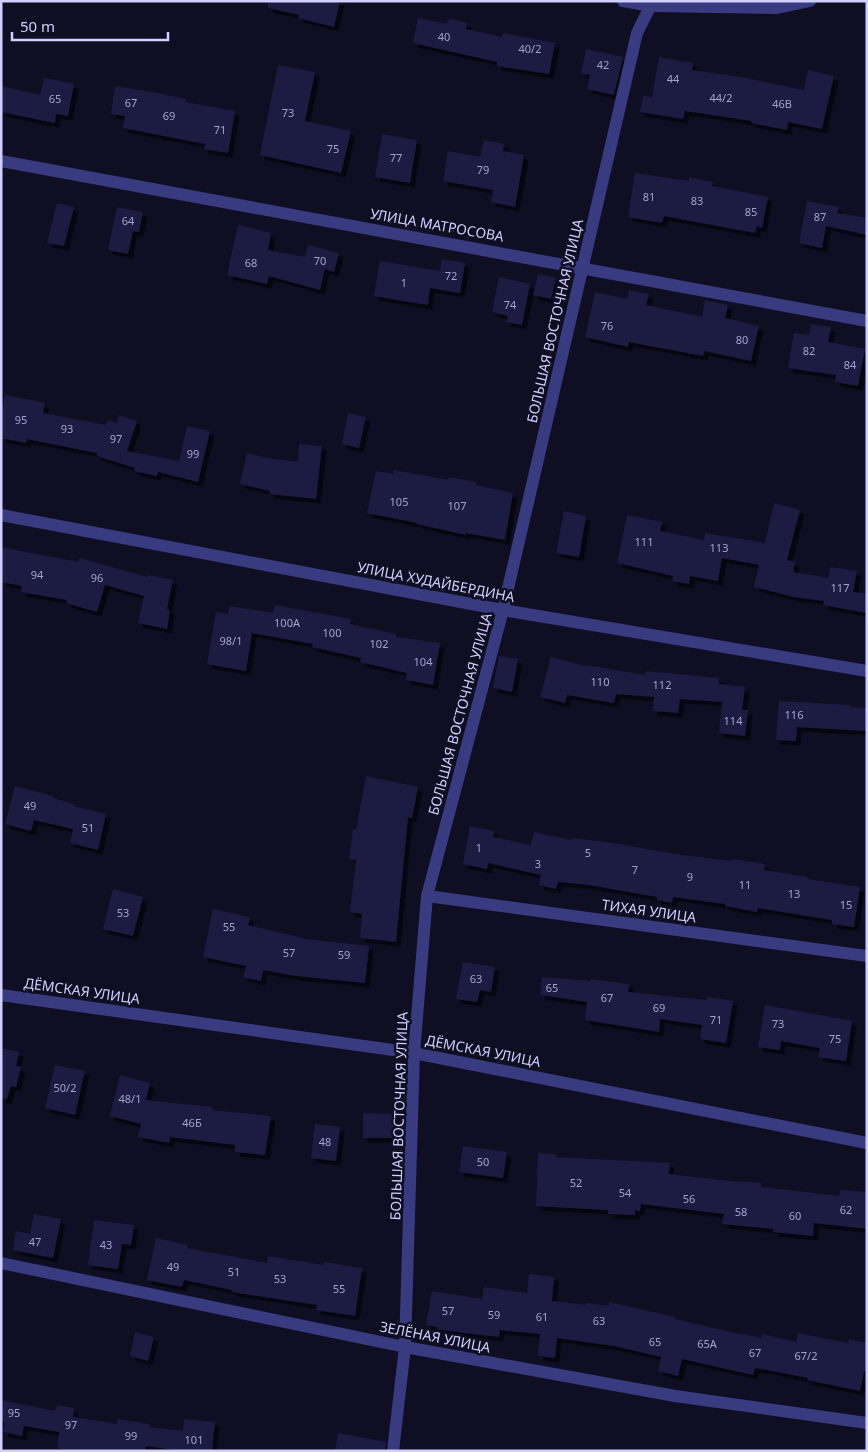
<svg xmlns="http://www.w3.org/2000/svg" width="868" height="1452" viewBox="0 0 868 1452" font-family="'Noto Sans',sans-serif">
  <defs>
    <filter id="shadow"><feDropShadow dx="4.5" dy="4.5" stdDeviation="0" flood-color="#0009"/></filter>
  </defs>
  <rect width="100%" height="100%" fill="#100e22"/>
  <!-- building -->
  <g fill="#1f1a43" filter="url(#shadow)">
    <path d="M268,1H340L334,27L298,18L299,15L268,8Z"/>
    <path d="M418,18L447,24L449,18L467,23L466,29L502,37L503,33L555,43L549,74L497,66V62L413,43Z"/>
    <path d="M586,49L623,57L614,95L587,89L590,75L581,73Z"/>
    <path d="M659,57L693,63L692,70L741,77L804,90L808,70L834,76L822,129L788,122L787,130L751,123L752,121L685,111L683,119L640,112L643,96L652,97Z"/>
    <path d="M278,65L315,72L305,121L351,131L341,173L260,155Z"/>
    <path d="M44,78L74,84L68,116L56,114L55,123L1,112V86L40,95Z"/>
    <path d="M115,86L152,92L186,99L185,102L235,111L228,153L204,149L205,144L123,128L125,116L111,114Z"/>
    <path d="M382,134L417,140L410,183L375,177Z"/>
    <path d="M484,140L504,144L503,151L524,155L515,207L491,202L493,190L443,181L448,151L480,157Z"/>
    <path d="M635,173L689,181V177L713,182L712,186L768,197L762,228L757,226L755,233L664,216L662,223L628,217Z"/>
    <path d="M807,201L839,207L837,213L867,218V235L826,226L822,248L799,243Z"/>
    <path d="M57,203L74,207L64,246L47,243Z"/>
    <path d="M117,207L143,212L139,232L133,231L128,254L108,250Z"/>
    <path d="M238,225L271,233L268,250L305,257L308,245L339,253L334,272L325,269L320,290L269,276L267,284L227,275Z"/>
    <path d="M442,259L465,263L460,293L430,288L428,305L374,296L380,261L440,271Z"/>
    <path d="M538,274L556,278L551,299L533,295Z"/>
    <path d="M499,277L530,284L522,325L506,322L508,316L492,312Z"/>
    <path d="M629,290L649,294L646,305L702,317L705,300L728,305L725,318L759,326L751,361L704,351L703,356L629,342L628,347L585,337L595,292L627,299Z"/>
    <path d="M811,324L831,327L828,342L865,349L858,386L835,382L836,375L788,368L794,333L809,335Z"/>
    <path d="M5,395L45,403L43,413L106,425L108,420L117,423L119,415L137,421L127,451L179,461L187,426L210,431L198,482L158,472L157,476L134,471L135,468L97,456V453L27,439L26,443L1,438V415Z"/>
    <path d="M348,413L366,417L359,448L342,444Z"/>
    <path d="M299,444L322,446L316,499L270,494V491L240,484L247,453L267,458L298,462Z"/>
    <path d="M394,470L448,480V477L476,482V485L513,493L505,540L466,533V535L417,524V523L367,513L376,471L393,474Z"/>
    <path d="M774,503L800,510L787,560L795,562L793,572L828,578L830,567L857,571L853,592L867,594V613L823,605L824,601L794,597L754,587L759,565L722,558L718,581L690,576L689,584L672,581L673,576L617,563L627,515L662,522L660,531L704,540L705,533L765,543Z"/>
    <path d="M564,511L586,516L579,557L556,553Z"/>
    <path d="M1,547L78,562L80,558L147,577L148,575L173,580L167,609L170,610L167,629L138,623L144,596L105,585L97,612L66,603L67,600L21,592L22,586L1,582Z"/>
    <path d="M275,605L351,619L350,624L396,634V637L440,643L433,685L406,680L407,673L360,662L361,658L312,647L313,644L252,633L246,671L207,664L216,612L228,614L229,606L273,613Z"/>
    <path d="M499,656L518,659L512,692L493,688Z"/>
    <path d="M551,657L585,666L586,665L645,675L646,671L719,678V684L745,687L742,710H748L745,736L719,733L722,702L680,699L678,713L653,711L654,697L616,694L614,703L567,695L565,703L540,697Z"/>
    <path d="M779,701L850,705V707L867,708V731L797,727L796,741L776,740Z"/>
    <path d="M366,776L418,787L412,818L408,817L396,942L360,938L362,914L350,912L356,860L349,859L353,829L356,830Z"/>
    <path d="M15,786L53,796V798L74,804L73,806L106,814L98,850L70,843L73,829L34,820L31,831L5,824Z"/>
    <path d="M470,826L494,831L493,837L531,845L534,832L572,840V838L613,843L681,855L732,861V859L765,864L764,870L808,877L807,879L860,887L854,927L832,924V920L758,908L757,912L725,906V904L673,897L672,903L657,900V897L589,885L558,882L556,889L539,885L541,875L488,863L487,869L463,864Z"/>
    <path d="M113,889L143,897L133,936L103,929Z"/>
    <path d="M213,909L250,917L248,925L307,939L369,946L365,983L296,976L263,970L261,981L243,977L246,966L203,957Z"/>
    <path d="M463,962L495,967L491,992L480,990L477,1002L456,999Z"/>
    <path d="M542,977L590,981L591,979L629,984L628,992L706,1000L707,997L733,1001L726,1043L700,1039L702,1025L660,1019L659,1032L585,1020L587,1002L540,995Z"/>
    <path d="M765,1005L852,1021L846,1061L818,1057L820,1048L781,1041L780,1050L758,1047Z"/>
    <path d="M1,1048L19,1052L16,1066L21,1067L16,1087L11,1086L7,1099H1Z"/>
    <path d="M55,1065L85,1071L75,1115L45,1108Z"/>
    <path d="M120,1075L150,1083L146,1100L212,1107V1110L271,1116L265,1155L235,1152V1145L170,1137L169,1143L138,1137L141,1124L110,1116Z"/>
    <path d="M363,1113L394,1114L393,1138H363Z"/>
    <path d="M315,1124L340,1127L336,1161L311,1158Z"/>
    <path d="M463,1146L507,1152L503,1178L459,1172Z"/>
    <path d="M538,1153L556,1154V1157L670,1163L669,1174L738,1182V1181L761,1183V1187L814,1193L839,1196L840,1190L867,1192V1229L814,1223L813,1236L773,1232L774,1229L722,1224L724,1214L641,1204L640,1211L635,1210V1215L608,1214V1210L536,1206Z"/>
    <path d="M34,1214L61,1219L53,1258L13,1250L16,1231L30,1234Z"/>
    <path d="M94,1220L134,1225L131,1245L122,1244L118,1269L88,1265Z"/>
    <path d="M156,1238L188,1245L187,1248L267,1263L268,1256L324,1265V1262L362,1268L355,1316L316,1310L317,1305L231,1292L232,1290L184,1280L182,1287L147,1280Z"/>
    <path d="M529,1274L554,1277L552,1301L586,1305L587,1303L609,1306V1302L675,1317V1319L743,1335V1334L761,1338L762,1334L796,1342L798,1333L848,1343L849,1339L867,1343V1372L864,1371L860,1391L807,1380L808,1378L767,1370L755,1368L753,1375L682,1359L678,1376L658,1371L661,1357L614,1346L557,1338L555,1358L538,1356L540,1334L500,1330L499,1337L463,1333L437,1329L438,1327L426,1325L432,1291L482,1299L484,1287L527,1293Z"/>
    <path d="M135,1332L154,1337L148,1361L130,1356Z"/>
    <path d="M1,1400L55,1411L57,1405L74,1408L73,1417L117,1424V1419L149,1424V1427L183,1431L184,1419L215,1422L212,1451H182L146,1446L145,1451H70L57,1448L59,1432L24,1426L22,1436L3,1432L5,1422L1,1421Z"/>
    <path d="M338,1433L386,1442L385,1451H335Z"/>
  </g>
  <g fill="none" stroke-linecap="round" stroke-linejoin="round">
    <!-- street -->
    <g stroke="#393b81" stroke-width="12">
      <path d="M623,1L651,6L777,8L810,1"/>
      <path d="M1,161L867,321"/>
      <path d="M1,515L503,610L867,671"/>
      <path d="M427,896L867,956"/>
      <path d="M1,995L414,1053L867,1143"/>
      <path d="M1,1263L405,1347L675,1396L867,1423"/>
      <path d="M393,1451L405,1347L414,1053L427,896L503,610L637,33L653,1"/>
    </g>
  </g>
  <g text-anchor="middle" stroke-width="5" stroke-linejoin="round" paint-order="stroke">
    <!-- number labels -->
    <g font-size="11" fill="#a4a2d0">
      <text x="444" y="41">40</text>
      <text x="530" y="53">40/2</text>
      <text x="603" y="69">42</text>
      <text x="673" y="83">44</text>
      <text x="721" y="102">44/2</text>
      <text x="55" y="103">65</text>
      <text x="131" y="107">67</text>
      <text x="782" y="108">46В</text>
      <text x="288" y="117">73</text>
      <text x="169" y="120">69</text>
      <text x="220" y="134">71</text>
      <text x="333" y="153">75</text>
      <text x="396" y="162">77</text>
      <text x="483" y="174">79</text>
      <text x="649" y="201">81</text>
      <text x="697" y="205">83</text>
      <text x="751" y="216">85</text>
      <text x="820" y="221">87</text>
      <text x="128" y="225">64</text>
      <text x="320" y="265">70</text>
      <text x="251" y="267">68</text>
      <text x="451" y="280">72</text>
      <text x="404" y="287">1</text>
      <text x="510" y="309">74</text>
      <text x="607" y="330">76</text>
      <text x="742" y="344">80</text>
      <text x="809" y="355">82</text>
      <text x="850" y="369">84</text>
      <text x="21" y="424">95</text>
      <text x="67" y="433">93</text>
      <text x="116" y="443">97</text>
      <text x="193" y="458">99</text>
      <text x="399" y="506">105</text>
      <text x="457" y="510">107</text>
      <text x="644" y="546">111</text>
      <text x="719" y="552">113</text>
      <text x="37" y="579">94</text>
      <text x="97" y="582">96</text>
      <text x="840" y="592">117</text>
      <text x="287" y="627">100А</text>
      <text x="332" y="637">100</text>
      <text x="231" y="645">98/1</text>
      <text x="379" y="648">102</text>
      <text x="423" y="666">104</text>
      <text x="600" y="686">110</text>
      <text x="662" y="689">112</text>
      <text x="794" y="719">116</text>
      <text x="733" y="725">114</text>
      <text x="30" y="810">49</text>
      <text x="88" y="832">51</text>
      <text x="479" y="852">1</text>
      <text x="588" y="857">5</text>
      <text x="538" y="868">3</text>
      <text x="635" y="874">7</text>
      <text x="690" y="881">9</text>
      <text x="745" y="889">11</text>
      <text x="794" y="898">13</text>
      <text x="846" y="909">15</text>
      <text x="123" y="917">53</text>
      <text x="229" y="931">55</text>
      <text x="289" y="957">57</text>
      <text x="344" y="959">59</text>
      <text x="476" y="983">63</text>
      <text x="552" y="992">65</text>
      <text x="607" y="1002">67</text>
      <text x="659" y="1012">69</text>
      <text x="716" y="1024">71</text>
      <text x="778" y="1028">73</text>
      <text x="835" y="1043">75</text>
      <text x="65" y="1092">50/2</text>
      <text x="130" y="1103">48/1</text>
      <text x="192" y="1127">46Б</text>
      <text x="325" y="1146">48</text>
      <text x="483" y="1166">50</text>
      <text x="576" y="1187">52</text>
      <text x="625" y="1197">54</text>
      <text x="689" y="1203">56</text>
      <text x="846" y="1214">62</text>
      <text x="741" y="1216">58</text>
      <text x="795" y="1220">60</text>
      <text x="35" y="1246">47</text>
      <text x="106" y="1249">43</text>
      <text x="173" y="1271">49</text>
      <text x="234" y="1276">51</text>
      <text x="280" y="1283">53</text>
      <text x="339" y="1293">55</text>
      <text x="448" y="1315">57</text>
      <text x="494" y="1319">59</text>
      <text x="542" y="1321">61</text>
      <text x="599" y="1325">63</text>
      <text x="655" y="1346">65</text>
      <text x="707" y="1348">65А</text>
      <text x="755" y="1357">67</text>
      <text x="806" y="1360">67/2</text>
      <text x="14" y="1417">95</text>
      <text x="71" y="1429">97</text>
      <text x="131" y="1440">99</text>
      <text x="194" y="1444">101</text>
    </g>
    <!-- street labels -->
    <g font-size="14" fill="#d1cfff" stroke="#100e22">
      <text transform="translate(437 225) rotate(10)" y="5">УЛИЦА МАТРОСОВА</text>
      <text transform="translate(555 321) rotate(-77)" y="5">БОЛЬШАЯ ВОСТОЧНАЯ УЛИЦА</text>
      <text transform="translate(436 582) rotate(11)" y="5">УЛИЦА ХУДАЙБЕРДИНА</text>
      <text transform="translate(460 714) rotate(-75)" y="5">БОЛЬШАЯ ВОСТОЧНАЯ УЛИЦА</text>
      <text transform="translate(649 911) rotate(8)" y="5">ТИХАЯ УЛИЦА</text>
      <text transform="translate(82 991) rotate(8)" y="5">ДЁМСКАЯ УЛИЦА</text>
      <text transform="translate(483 1051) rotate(11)" y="5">ДЁМСКАЯ УЛИЦА</text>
      <text transform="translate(399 1116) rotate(-88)" y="5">БОЛЬШАЯ ВОСТОЧНАЯ УЛИЦА</text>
      <text transform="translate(435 1337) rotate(11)" y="5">ЗЕЛЁНАЯ УЛИЦА</text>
    </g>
  </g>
  <!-- border -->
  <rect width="868" height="1452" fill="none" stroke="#d1cfff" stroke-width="5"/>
  <!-- scale -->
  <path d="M12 32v8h156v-8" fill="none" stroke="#d1cfff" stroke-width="2.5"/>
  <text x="20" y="32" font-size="15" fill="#d1cfff" stroke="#100e22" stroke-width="4" paint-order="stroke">50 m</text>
</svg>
